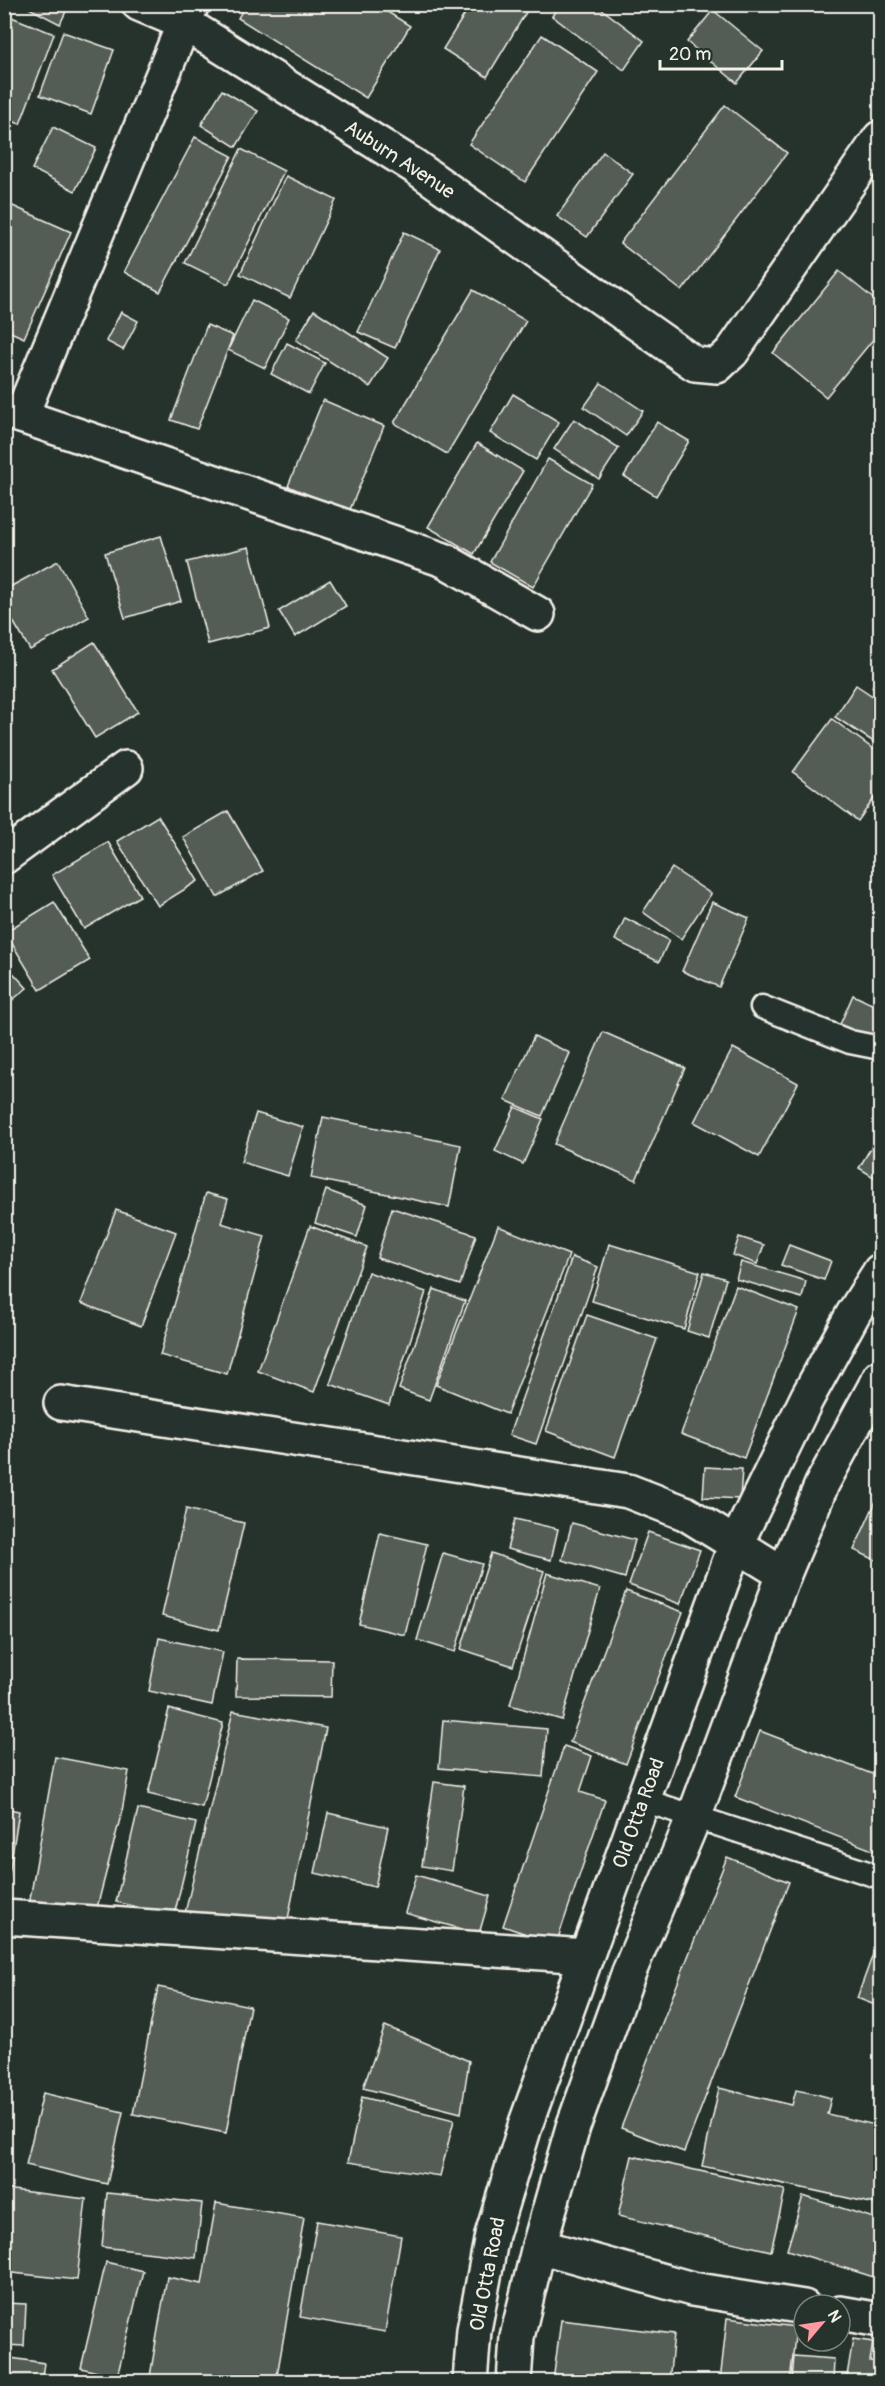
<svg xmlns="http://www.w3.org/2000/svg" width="885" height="2386" viewBox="0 0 885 2386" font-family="Pangolin,sans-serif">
  <rect width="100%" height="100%" fill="#26332d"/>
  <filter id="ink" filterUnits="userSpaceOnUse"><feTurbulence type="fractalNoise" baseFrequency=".0167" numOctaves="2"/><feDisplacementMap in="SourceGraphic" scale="12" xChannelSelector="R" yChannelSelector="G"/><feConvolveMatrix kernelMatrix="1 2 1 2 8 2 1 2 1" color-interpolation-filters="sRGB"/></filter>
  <g filter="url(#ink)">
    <!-- building -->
    <g fill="#525c55" stroke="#f4f1e8" stroke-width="1.5">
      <path d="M26,4H69V5L60,24L25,6Z"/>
      <path d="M246,4H375L410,26L366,98L238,18Z"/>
      <path d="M471,4H531L487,77L443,49Z"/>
      <path d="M560,4H595L644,41L624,70L552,16Z"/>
      <path d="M713,10L763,51L737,83L687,42Z"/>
      <path d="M4,14L54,34L20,124L4,118Z"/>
      <path d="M63,32L114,50L91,114L40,95Z"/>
      <path d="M542,35L598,72L525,182L469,144Z"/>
      <path d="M222,90L258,111L236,147L201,125Z"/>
      <path d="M725,105L787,153L682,291L620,243Z"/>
      <path d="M53,127L96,148L75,191L32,169Z"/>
      <path d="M195,137L232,156L160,292L124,272Z"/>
      <path d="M241,149L284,171L228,284L185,263Z"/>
      <path d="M603,152L633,174L587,237L557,216Z"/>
      <path d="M286,176L336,200L290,298L240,274Z"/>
      <path d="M6,203L71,232L24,338L4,329V207Z"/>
      <path d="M404,232L440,249L395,348L358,332Z"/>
      <path d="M839,271L880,304V331L826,397L773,353Z"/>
      <path d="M473,290L526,321L447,454L394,423Z"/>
      <path d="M252,300L289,318L265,368L228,350Z"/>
      <path d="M314,310L388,358L370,387L296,340Z"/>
      <path d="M121,312L138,321L123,350L106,341Z"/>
      <path d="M207,325L233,336L197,429L171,420Z"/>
      <path d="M287,343L325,363L309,394L271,374Z"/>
      <path d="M601,383L643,411L626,436L584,407Z"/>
      <path d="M513,394L559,422L536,460L490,433Z"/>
      <path d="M323,400L384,426L349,512L288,486Z"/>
      <path d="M574,419L619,448L599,479L554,449Z"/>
      <path d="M657,422L689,441L656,496L624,476Z"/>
      <path d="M477,443L523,471L474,554L428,527Z"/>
      <path d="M548,459L592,484L533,587L490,562Z"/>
      <path d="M161,536L181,601L125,618L105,553Z"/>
      <path d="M249,547L270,628L208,644L187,562Z"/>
      <path d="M58,561L89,617L30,650L4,606V590Z"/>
      <path d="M330,580L346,606L295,637L279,611Z"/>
      <path d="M94,642L138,712L95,738L52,669Z"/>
      <path d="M880,673V693L872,687Z"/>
      <path d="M856,685L880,701V746L835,717Z"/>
      <path d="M832,719L880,754V790L858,821L793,772Z"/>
      <path d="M228,811L263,871L217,897L183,837Z"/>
      <path d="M158,816L198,881L158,906L117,841Z"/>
      <path d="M108,842L140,896L84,929L52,875Z"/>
      <path d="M672,868L711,894L681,939L643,912Z"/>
      <path d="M54,902L90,960L40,990L5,932Z"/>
      <path d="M712,902L749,918L719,987L682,971Z"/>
      <path d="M625,918L669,940L659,962L615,940Z"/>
      <path d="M4,963L27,988L4,1007Z"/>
      <path d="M853,995L880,1008V1025L872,1044L838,1029Z"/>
      <path d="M603,1032L685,1068L636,1180L554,1144Z"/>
      <path d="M534,1036L570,1053L542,1116L505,1100Z"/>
      <path d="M733,1048L798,1083L759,1157L694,1122Z"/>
      <path d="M515,1107L543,1119L523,1164L495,1151Z"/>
      <path d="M256,1113L303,1127L288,1176L241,1162Z"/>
      <path d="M323,1117L461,1145L449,1207L311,1178Z"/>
      <path d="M880,1132V1181L859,1168Z"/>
      <path d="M326,1190L367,1205L357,1237L315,1223Z"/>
      <path d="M206,1193L228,1199L221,1223L265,1236L227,1374L160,1355Z"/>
      <path d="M392,1208L476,1235L460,1285L377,1258Z"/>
      <path d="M116,1210L176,1232L141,1326L81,1303Z"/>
      <path d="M310,1226L367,1247L314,1392L258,1371Z"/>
      <path d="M498,1226L569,1255L507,1414L436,1385Z"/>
      <path d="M739,1237L764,1245L757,1264L733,1255Z"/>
      <path d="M609,1244L700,1272L684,1329L592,1301Z"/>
      <path d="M789,1245L831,1261L824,1280L781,1265Z"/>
      <path d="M572,1257L598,1267L536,1444L509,1435Z"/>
      <path d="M741,1262L806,1281L802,1298L736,1279Z"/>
      <path d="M368,1272L426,1292L389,1405L330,1384Z"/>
      <path d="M704,1272L726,1279L709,1338L687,1331Z"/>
      <path d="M736,1286L799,1310L744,1458L681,1434Z"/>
      <path d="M434,1289L465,1301L429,1400L399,1389Z"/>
      <path d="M587,1315L657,1339L615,1457L546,1431Z"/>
      <path d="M705,1467L742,1469L740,1499L703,1497Z"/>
      <path d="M880,1492V1562L854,1550Z"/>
      <path d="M186,1509L244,1523L219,1630L162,1616Z"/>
      <path d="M515,1519L558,1529L551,1560L507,1549Z"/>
      <path d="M572,1523L635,1540L625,1578L562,1560Z"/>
      <path d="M648,1532L700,1550L680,1604L629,1585Z"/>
      <path d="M380,1533L427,1544L405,1635L359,1624Z"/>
      <path d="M443,1553L482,1564L455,1652L417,1640Z"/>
      <path d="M491,1553L544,1571L513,1666L461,1649Z"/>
      <path d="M547,1573L600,1589L562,1720L510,1705Z"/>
      <path d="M626,1591L683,1612L626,1764L570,1742Z"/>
      <path d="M159,1638L223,1652L212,1705L149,1691Z"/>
      <path d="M237,1659L332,1660L331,1697L236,1696Z"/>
      <path d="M169,1709L223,1723L202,1807L148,1794Z"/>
      <path d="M233,1711L326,1728L287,1924L185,1913Z"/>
      <path d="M443,1720L547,1729L543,1777L439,1768Z"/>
      <path d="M760,1731L880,1777V1853L735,1797Z"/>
      <path d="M564,1746L592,1756L580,1792L605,1800L556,1944L503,1926Z"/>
      <path d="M55,1757L129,1771L122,1811L94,1919L29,1905Z"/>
      <path d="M434,1782L464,1786L452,1871L422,1866Z"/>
      <path d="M4,1808L19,1811L7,1887L4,1886Z"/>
      <path d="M138,1809L196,1823L174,1916L116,1902Z"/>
      <path d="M328,1813L388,1827L375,1887L315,1873Z"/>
      <path d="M727,1857L789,1882L684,2152L621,2128Z"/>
      <path d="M416,1875L490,1896L479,1934L405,1913Z"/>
      <path d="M880,1935V2007L857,1998Z"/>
      <path d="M158,1987L250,2006L226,2133L133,2114Z"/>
      <path d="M385,2026L469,2061L461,2113L363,2088Z"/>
      <path d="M719,2088L792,2105L796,2090L816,2094L831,2098L827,2114L880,2126V2205L702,2166Z"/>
      <path d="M43,2093L123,2112L107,2184L26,2165Z"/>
      <path d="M362,2097L454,2120L440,2176L348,2162Z"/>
      <path d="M632,2156L785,2190L771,2251L618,2216Z"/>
      <path d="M4,2189L86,2199L77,2280L4,2272Z"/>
      <path d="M107,2193L202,2203L196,2258L102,2247Z"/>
      <path d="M803,2196L880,2220V2279L787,2250Z"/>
      <path d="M216,2203L304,2218L276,2382H149L167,2277L202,2284Z"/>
      <path d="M317,2221L401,2236L385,2332L300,2317Z"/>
      <path d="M106,2262L143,2271L117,2377L81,2368Z"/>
      <path d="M4,2303L26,2304L24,2346L4,2345Z"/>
      <path d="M727,2318L796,2327L790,2382H720Z"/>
      <path d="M561,2320L674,2334L669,2382H621L554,2374Z"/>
      <path d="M853,2339L873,2342L870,2361L880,2362V2382H846Z"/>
      <path d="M794,2356L834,2359L833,2382H792Z"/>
      <path d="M4,2357L44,2363L41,2382H4Z"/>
    </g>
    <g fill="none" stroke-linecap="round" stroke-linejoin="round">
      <defs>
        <g id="lane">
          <path d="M762,1007L850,1042L880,1048"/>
          <path d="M643,1800L880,1877"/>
        </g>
        <g id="street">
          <path d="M139,4L184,23L414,166L695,364L717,366L732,352L880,138"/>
          <path d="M4,409L21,416L444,560L538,614"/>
          <path d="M21,416L192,4"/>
          <path d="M4,857L126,768"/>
          <path d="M61,1403L628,1491L685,1513L784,1574"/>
          <path d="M4,1917L586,1956"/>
          <path d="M539,2246L692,2289L804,2307"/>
          <path d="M840,2313L880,2320"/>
        </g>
        <g id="secondary">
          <path d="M470,2382L474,2330L492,2235L526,2123L735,1546L807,1398L853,1314L880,1271"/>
          <path d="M514,2382L517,2337L539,2246L573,2127L629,1972L694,1817L784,1574L822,1484L880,1377"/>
        </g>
      </defs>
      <!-- lane casing -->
      <use href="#lane" stroke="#f4f1e8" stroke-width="27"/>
      <!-- street casing -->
      <use href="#street" stroke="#f4f1e8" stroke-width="38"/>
      <!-- secondary casing -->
      <use href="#secondary" stroke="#f4f1e8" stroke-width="38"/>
      <!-- lane -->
      <use href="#lane" stroke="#26332d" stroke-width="22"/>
      <!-- street -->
      <use href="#street" stroke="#26332d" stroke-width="33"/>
      <!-- secondary -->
      <use href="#secondary" stroke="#26332d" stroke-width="33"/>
    </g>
  </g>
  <g text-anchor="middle" stroke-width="4.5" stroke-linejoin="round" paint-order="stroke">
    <!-- street labels -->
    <g font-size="20" fill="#f4f1e8" stroke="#26332d">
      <text transform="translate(400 159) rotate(33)" y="7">Auburn Avenue</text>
      <text transform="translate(638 1813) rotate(-70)" y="7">Old Otta Road</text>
      <text transform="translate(487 2274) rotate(-79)" y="7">Old Otta Road</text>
    </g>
  </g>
  <!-- margin -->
  <rect width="885" height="2386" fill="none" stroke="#26332d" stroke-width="24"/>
  <rect x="12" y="12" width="861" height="2362" fill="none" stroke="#f4f1e8" stroke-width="2" filter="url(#ink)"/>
  <!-- north arrow -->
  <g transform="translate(822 2323) rotate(61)"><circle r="28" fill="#26332d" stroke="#787f78" stroke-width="1.5"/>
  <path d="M0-4.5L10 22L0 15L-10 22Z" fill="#ff9aa2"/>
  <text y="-9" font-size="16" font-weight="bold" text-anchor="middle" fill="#f4f1e8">N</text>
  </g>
  <!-- scale -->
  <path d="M660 60v9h122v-9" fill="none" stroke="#f4f1e8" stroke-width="3"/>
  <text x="669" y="60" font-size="18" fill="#f4f1e8" stroke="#26332d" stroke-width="4.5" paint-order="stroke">20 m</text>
</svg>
